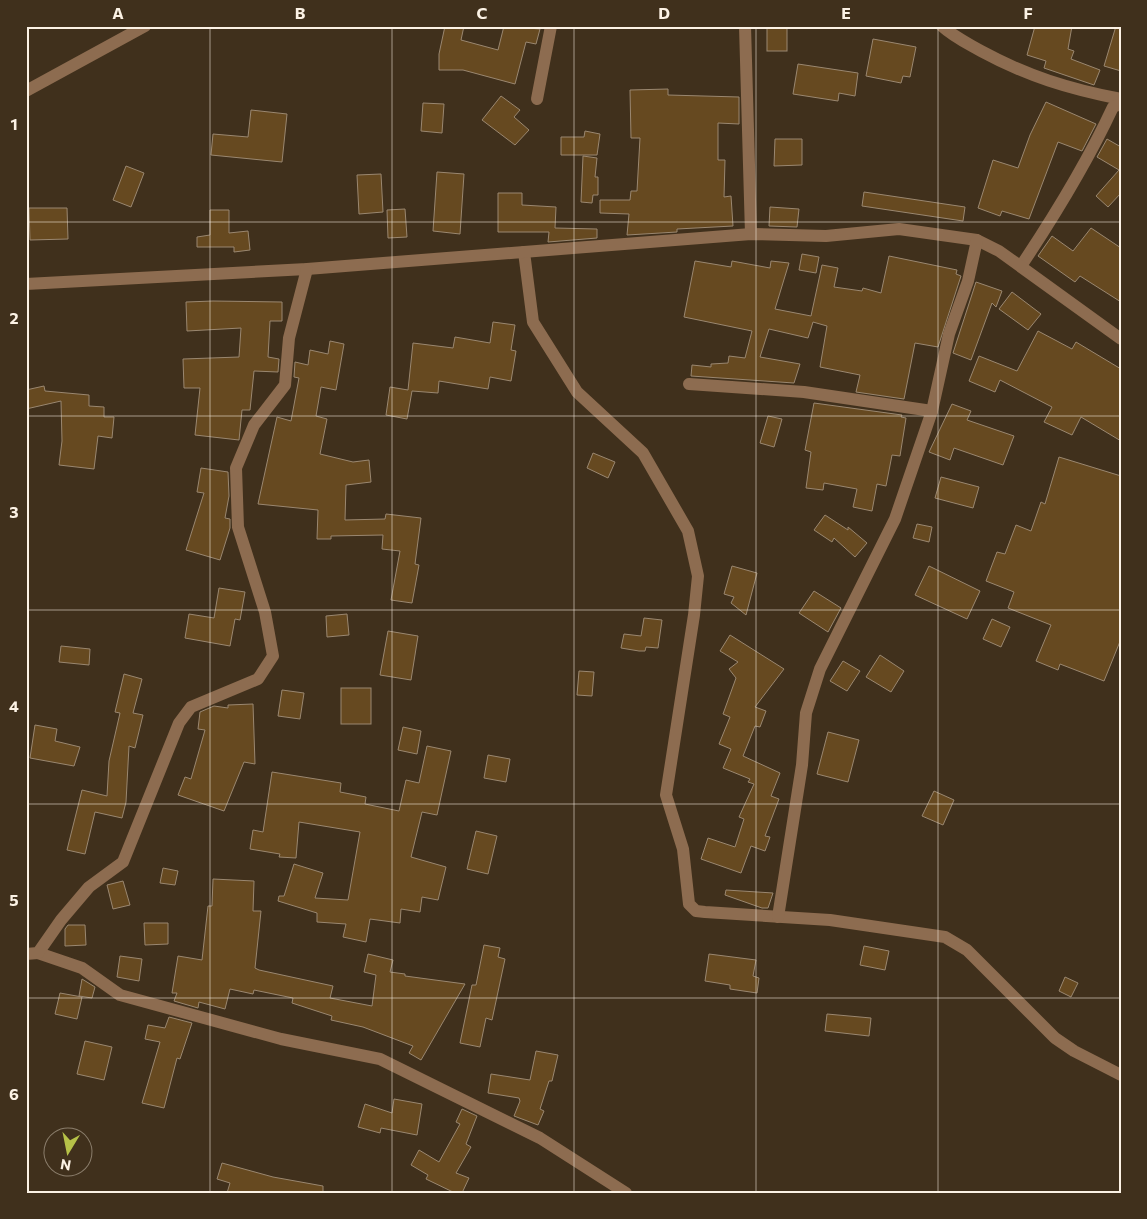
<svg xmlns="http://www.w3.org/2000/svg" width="1147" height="1219" viewBox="0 0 1147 1219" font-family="Commissioner,sans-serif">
  <rect width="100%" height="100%" fill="#40301c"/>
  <!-- building -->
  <g fill="#664920" stroke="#9a8770">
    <path d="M445,26H464L461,40L498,50L504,26L540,29L536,44L526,42L515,84L463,70H439V54Z"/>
    <rect x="767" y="26" width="20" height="25"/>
    <path d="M1035,26H1072L1068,49L1074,51L1071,59L1100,70L1094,85L1044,68L1046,61L1027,55Z"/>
    <path d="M1116,26H1121V71L1104,66Z"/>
    <path d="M873,39L916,47L910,77L903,76L901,83L866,76Z"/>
    <path d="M798,64L858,73L855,96L839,93L838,101L793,94Z"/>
    <path d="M668,89V95L739,97V124L718,123V160H725L724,197L731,196L733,226L677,229V232L627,235L629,214L600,213V200H630L631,191H637L640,138H631L630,90Z"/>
    <path d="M501,96L520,110L514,117L529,130L515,145L482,120Z"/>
    <path d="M1046,102L1096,124L1082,151L1058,142L1029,219L1002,211L1000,216L978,208L993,160L1018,168L1030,135Z"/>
    <path d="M423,103L444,104L442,133L421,131Z"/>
    <path d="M251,110L287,114L282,162L211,155L213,134L248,137Z"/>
    <path d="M585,131L600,134L597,155H561V137H584Z"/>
    <path d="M775,139H802V165L774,166Z"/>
    <path d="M1107,139L1121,147V193L1108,207L1096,196L1119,170L1097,157Z"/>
    <path d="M583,156L597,158L595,177H598V195H593L592,203L581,202Z"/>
    <path d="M126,166L144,173L131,207L113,200Z"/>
    <path d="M437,172L464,174L460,234L433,231Z"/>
    <path d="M381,174L383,212L359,214L357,175Z"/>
    <path d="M864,192L965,207L963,221L862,206Z"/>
    <path d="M498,193H522V205L556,207L555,228L597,229V238L548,242L549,232H498Z"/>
    <path d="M770,207L799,209L797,227L769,226Z"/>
    <path d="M29,208H67L68,239L30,240Z"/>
    <path d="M405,209L407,237L388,238L387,210Z"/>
    <path d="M210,210H229V233L248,231L250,250L234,252V247H197V237L210,235Z"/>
    <path d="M1091,228L1121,248V302L1080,276L1075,282L1038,256L1052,236L1073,251Z"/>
    <path d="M802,254L819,257L816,273L799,270Z"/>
    <path d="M889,256L957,270L956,274L961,276L938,347L915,343L904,399L856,392L860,375L820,367L827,326L813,322L808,338L769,329L760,357L800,364L794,383L691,376L692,365L711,367V364L728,363L729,356L745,358L752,331L684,317L695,261L731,267L732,261L770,268L771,261L789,263L775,309L811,316L822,265L838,268L834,287L862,291L863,288L881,293Z"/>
    <path d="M976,282L1002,291L996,307L992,303L971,360L953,353Z"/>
    <path d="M1012,292L1041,314L1028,330L999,309Z"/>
    <path d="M213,301L282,302V321H270L268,357L279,359L278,372L254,371L250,410H242L239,440L195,435L200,388H184L183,359L239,357L241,328L187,331L186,302Z"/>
    <path d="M493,322L515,325L511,350L516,351L511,381L490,377L488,389L439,381L438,393L412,391L407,419L386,415L390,387L408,390L413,343L453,348L455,337L490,343Z"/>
    <path d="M1038,331L1072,349L1076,342L1121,369V441L1081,417L1072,435L1044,422L1052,407L1000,380L995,392L969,381L979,356L1017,371Z"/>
    <path d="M330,341L344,344L336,390L321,387L316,416L327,419L320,454L353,462L369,460L371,482L346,485L345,520L385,519L386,514L421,518L415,564L419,565L412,603L391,600L400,551L382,549L383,535L331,536V539H317L318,510L258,504L277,417L291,421L299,378L294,377L295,362L308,365L310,350L328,354Z"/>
    <path d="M44,386L45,391L89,395V406L104,407V417H114L112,438L98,436L94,469L59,465L62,441L61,401L26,409V390Z"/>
    <path d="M814,403L902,415L901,417L906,418L900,456L892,455L886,486L877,484L872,511L853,507L857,489L824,483L823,490L806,488L811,452L805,450Z"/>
    <path d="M952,404L971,411L967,420L1014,436L1003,465L954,448L950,460L929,452Z"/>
    <path d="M768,416L782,419L774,447L760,443Z"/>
    <path d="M593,453L615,462L608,478L587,468Z"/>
    <path d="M1059,457L1121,476V639L1104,681L1060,664L1058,670L1036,661L1051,625L1008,608L1014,592L986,581L997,552L1005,554L1016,525L1031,531L1041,502L1045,504Z"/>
    <path d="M201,468L228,472L229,496L225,518L230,519V528L220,560L186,550L204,493L197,492Z"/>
    <path d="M941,477L979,487L973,508L935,498Z"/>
    <path d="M825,515L848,530V527L867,543L855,557L834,538L832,542L814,530Z"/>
    <path d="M917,524L932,527L929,542L913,538Z"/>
    <path d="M732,566L757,573L746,615L731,603L734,597L724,594Z"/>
    <path d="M929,566L980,591L967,619L915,595Z"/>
    <path d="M219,588L245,592L240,620L235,619L230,646L185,638L189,614L214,618Z"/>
    <path d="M814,591L841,608L828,632L799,613Z"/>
    <path d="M347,614L349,635L327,637L326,616Z"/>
    <path d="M644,618L662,620L658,648L646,647L645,651H639L621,648L624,634L641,636Z"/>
    <path d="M992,619L1010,627L1001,647L983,639Z"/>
    <path d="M388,631L418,636L411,680L380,675Z"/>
    <path d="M730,635L784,669L755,707L766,711L760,727L755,726L743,756L780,773L771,796L779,799L765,836L770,837L765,851L751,846L741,873L701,859L708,838L735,847L744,819L739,817L754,784L748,782L750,779L723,768L731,749L719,744L730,717L723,714L736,678L729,669L738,662L720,651Z"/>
    <path d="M61,646L90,649L89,665L59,662Z"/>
    <path d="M880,655L904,671L891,692L866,677Z"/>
    <path d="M843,661L860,671L847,691L830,681Z"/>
    <path d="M579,671L594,672L592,696L577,695Z"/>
    <path d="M124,674L142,679L133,713L143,715L135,748L129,746L126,802L122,818L95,812L85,854L67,850L82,790L107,796L109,761L120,713L115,712Z"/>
    <rect x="341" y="688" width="30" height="36"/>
    <path d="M282,690L304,693L300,719L278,716Z"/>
    <path d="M253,704L255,764L244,762L224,811L178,795L185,777L191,779L205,730L198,729L200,712L214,706L228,708V705Z"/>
    <path d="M35,725L57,729L55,741L80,747L74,766L30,758Z"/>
    <path d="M403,727L421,731L417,754L398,750Z"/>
    <path d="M828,732L859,740L848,782L817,774Z"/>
    <path d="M427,746L451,751L437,815L422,812L411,857L446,867L438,900L422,897L420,912L401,909L400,923L370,919L366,942L343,937L346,924L317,922V913L278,901L279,896H284L294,864L323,873L315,898L348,900L360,832L299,822L296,858L279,857L280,854L250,849L253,830L263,832L272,772L341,783L340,792L366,797L365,804L399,811L406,780L419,783Z"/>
    <path d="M488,755L510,759L506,782L484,778Z"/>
    <path d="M934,791L954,800L943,825L922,816Z"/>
    <path d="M476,831L497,836L488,874L467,869Z"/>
    <path d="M163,868L178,871L175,885L160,883Z"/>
    <path d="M213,879L254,881L253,911H261L255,968L259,970L333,986L330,998L372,1006L376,975L364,972L368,954L393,960L390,972L405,974V976L465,984L421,1060L409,1053L413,1046L363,1027L331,1020L332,1016L292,1003L293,998L254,990L253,994L230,989L225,1009L199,1002L198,1008L174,1001L177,993H172L178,956L202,960L208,906H212Z"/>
    <path d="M123,881L130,905L113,909L107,885Z"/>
    <path d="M726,890L773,893L768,908H762L725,895Z"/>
    <path d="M144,923H168V944L145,945Z"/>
    <path d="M68,925H85L86,945L65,946V929Z"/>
    <path d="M484,945L500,948L498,957L505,959L492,1020L486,1018L480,1047L460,1043L472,985H476Z"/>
    <path d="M864,946L889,951L885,970L860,965Z"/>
    <path d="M709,954L756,960L753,976L759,978L757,993L730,989V985L705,981Z"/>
    <path d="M120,956L142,959L139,981L117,977Z"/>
    <path d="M1065,977L1078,983L1071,997L1059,991Z"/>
    <path d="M82,979L95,987L92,998L79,996Z"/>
    <path d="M60,993L82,997L77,1019L55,1014Z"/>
    <path d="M827,1014L871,1018L869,1036L825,1031Z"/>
    <path d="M169,1017L192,1023L180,1059L177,1058L164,1108L142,1103L160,1042L145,1039L148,1025L165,1028Z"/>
    <path d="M85,1041L112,1047L104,1080L77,1074Z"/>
    <path d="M536,1051L558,1055L552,1081H549L540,1109L544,1111L538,1125L514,1116L520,1101L519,1098L488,1093L491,1074L530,1080Z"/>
    <path d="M394,1099L422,1104L417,1135L381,1128L380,1133L358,1127L365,1104L392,1113Z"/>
    <path d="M462,1109L477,1116L466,1144L471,1147L456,1173L469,1178L462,1193H455L426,1179L428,1175L411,1165L419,1150L439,1162L460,1124L456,1122Z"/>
    <path d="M222,1163L273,1177L323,1186V1193H227L230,1183L217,1179Z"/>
  </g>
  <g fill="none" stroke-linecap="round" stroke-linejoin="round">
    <!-- minor -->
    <g stroke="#8d6c50" stroke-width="12">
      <path d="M745,26L751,234"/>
      <path d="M942,26C954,37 967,43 981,51C1027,76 1069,89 1121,99"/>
      <path d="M26,91L145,26"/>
      <path d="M537,99L551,26"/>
      <path d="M524,252L533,322L577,392L643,453L688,531L698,576L694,615L666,795L683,849L689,904L696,911L705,912L830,920L945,937L967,950L1055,1038L1074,1051L1121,1075"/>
      <path d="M1021,266C1055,215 1087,163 1113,107L1121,104"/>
      <path d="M26,284L307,269L751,234L826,236L899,229L977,240L999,251L1121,339"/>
      <path d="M689,384L804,392L932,411"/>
      <path d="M778,917L802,765L806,713L820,669L895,519L932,411L949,334L968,281L977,240"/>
      <path d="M38,953L82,968L120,995L281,1039L380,1059L540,1138L626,1193"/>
      <path d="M26,954L38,953L61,920L89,887L123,862L179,723L191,707L258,679L273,656L265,612L238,527L236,468L254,425L285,385L289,338L307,269"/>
    </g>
  </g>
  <!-- grid -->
  <path fill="none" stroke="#fcf2e5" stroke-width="1" stroke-opacity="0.55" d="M210,26V1193M392,26V1193M574,26V1193M756,26V1193M938,26V1193M26,222H1121M26,416H1121M26,610H1121M26,804H1121M26,998H1121"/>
  <!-- border -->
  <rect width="1147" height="1219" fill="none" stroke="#40301c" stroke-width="55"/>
  <!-- north arrow -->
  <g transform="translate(68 1152) rotate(190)"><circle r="24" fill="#40301c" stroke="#8b7e6c"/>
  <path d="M0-4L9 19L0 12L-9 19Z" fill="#b6c148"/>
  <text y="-8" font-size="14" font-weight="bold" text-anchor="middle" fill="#fcf2e5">N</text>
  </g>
  <rect x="28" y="28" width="1092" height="1164" fill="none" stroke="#fcf2e5" stroke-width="2"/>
  <g font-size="16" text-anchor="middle" font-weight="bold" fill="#fcf2e5">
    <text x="118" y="19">A</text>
    <text x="300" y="19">B</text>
    <text x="482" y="19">C</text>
    <text x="664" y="19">D</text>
    <text x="846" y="19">E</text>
    <text x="1028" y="19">F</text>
    <text x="14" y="130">1</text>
    <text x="14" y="324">2</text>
    <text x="14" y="518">3</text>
    <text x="14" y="712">4</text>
    <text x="14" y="906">5</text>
    <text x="14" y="1100">6</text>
  </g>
</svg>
